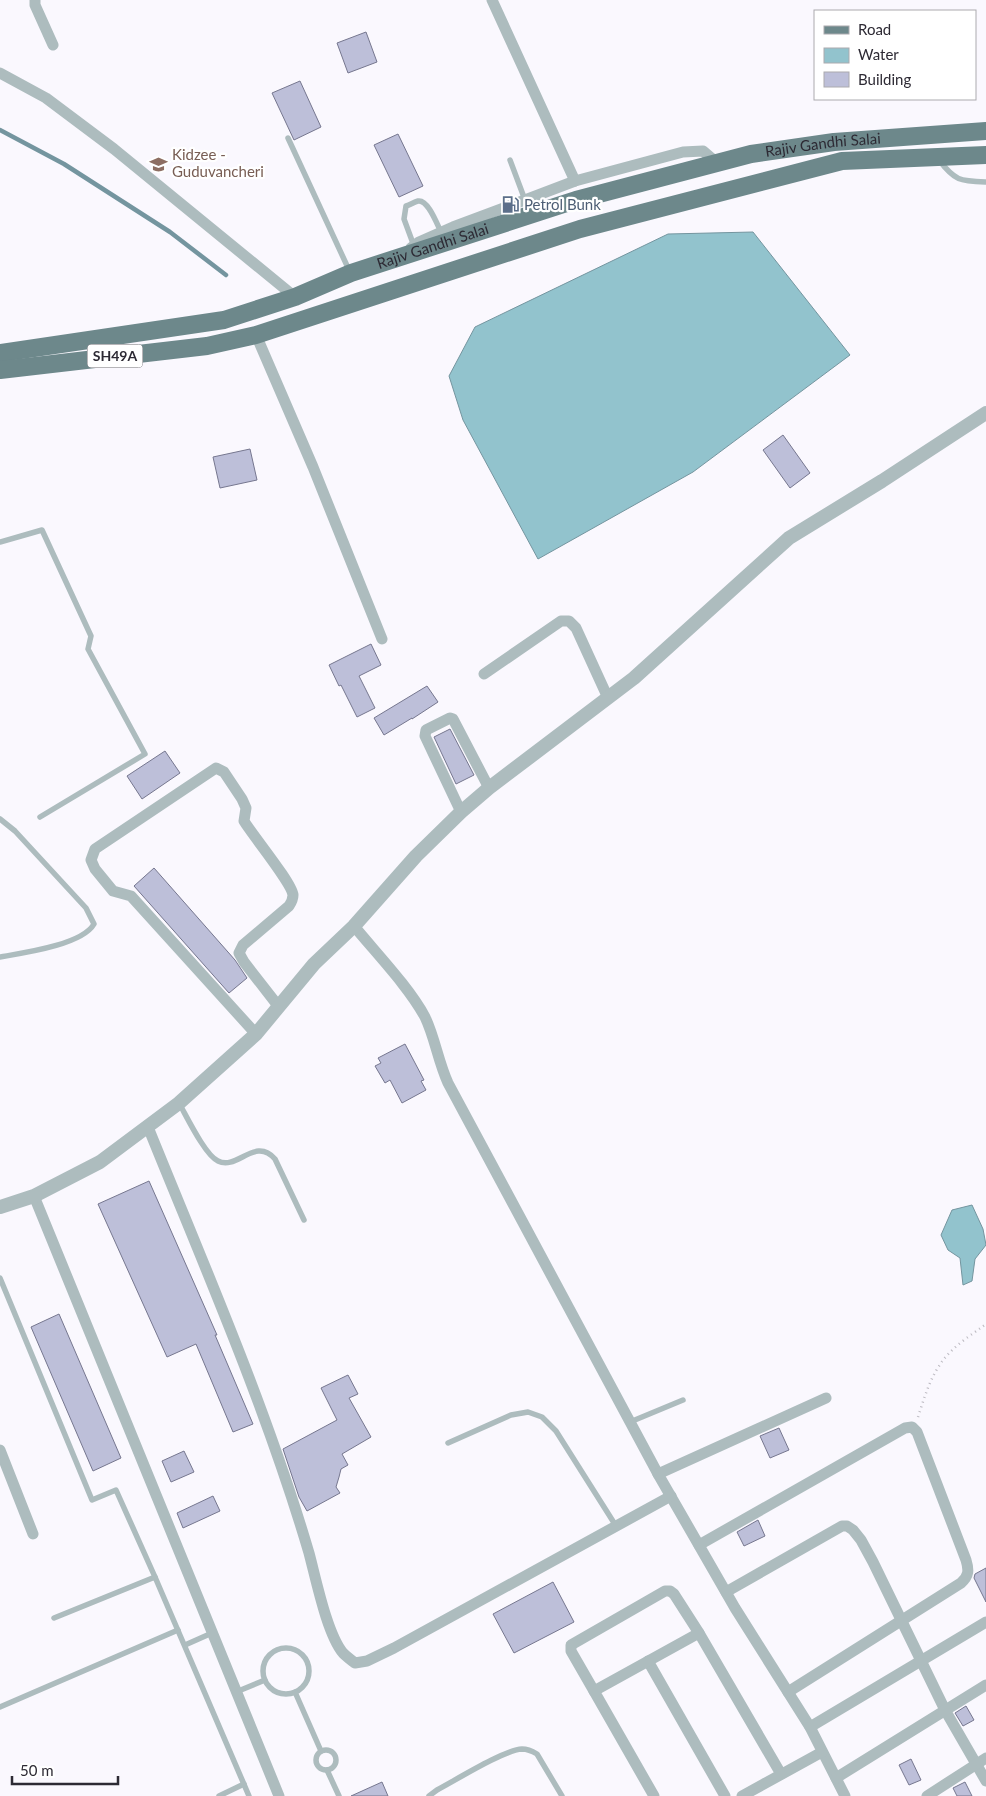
<svg xmlns="http://www.w3.org/2000/svg" width="986" height="1796" viewBox="0 0 986 1796" font-family="Lato,sans-serif">
  <rect width="100%" height="100%" fill="#faf8fe"/>
  <!-- water -->
  <g fill="#92c3cd" stroke="#74959f">
    <path d="M753,232L850,355L693,472L538,559L463,420L449,376L475,327L668,234Z"/>
    <path d="M972,1205L983,1229L986,1245L975,1259L972,1281L963,1285L960,1258L948,1250L941,1235L952,1210Z"/>
  </g>
  <g fill="none" stroke-linecap="round" stroke-linejoin="round">
    <!-- stream -->
    <path stroke="#74959f" stroke-width="4.5" d="M0,130L64,164L170,232L226,275"/>
  </g>
  <!-- building -->
  <g fill="#bdbfd9" stroke="#76778f">
    <path d="M366,32L377,62L348,73L337,43Z"/>
    <path d="M300,81L321,127L294,140L272,93Z"/>
    <path d="M398,134L423,186L399,197L374,145Z"/>
    <path d="M783,435L810,473L790,488L763,450Z"/>
    <path d="M250,449L257,480L220,488L213,457Z"/>
    <path d="M371,644L381,665L359,676L375,708L357,717L341,685L339,686L329,665Z"/>
    <path d="M427,686L438,702L412,719V718L384,735L374,718Z"/>
    <path d="M450,729L474,775L456,784L434,737Z"/>
    <path d="M165,751L180,773L142,799L127,776Z"/>
    <path d="M154,868L235,960L247,978L229,993L134,886Z"/>
    <path d="M405,1044L424,1080L421,1081L426,1090L402,1103L390,1080L385,1083L375,1066L381,1063L378,1058Z"/>
    <path d="M149,1181L217,1335H215L253,1424L233,1432L196,1344L167,1357L98,1204Z"/>
    <path d="M59,1314L121,1458L93,1471L31,1327Z"/>
    <path d="M348,1375L358,1394L349,1398L371,1437L342,1454L348,1465L341,1469L339,1477L336,1487L340,1493L307,1511L299,1497L283,1449L337,1420L321,1388Z"/>
    <path d="M779,1428L789,1450L770,1458L760,1436Z"/>
    <path d="M184,1451L194,1472L171,1482L162,1461Z"/>
    <path d="M213,1496L220,1511L183,1528L177,1513Z"/>
    <path d="M758,1520L765,1536L744,1546L737,1532Z"/>
    <path d="M986,1568V1602L974,1578L975,1574Z"/>
    <path d="M553,1582L574,1622L514,1653L493,1614Z"/>
    <path d="M966,1706L974,1720L963,1726L955,1713Z"/>
    <path d="M911,1759L921,1780L909,1785L899,1765Z"/>
    <path d="M382,1782L388,1796H351Z"/>
    <path d="M965,1782L972,1796H957L953,1788Z"/>
  </g>
  <g fill="none" stroke-linecap="round" stroke-linejoin="round">
    <!-- path -->
    <path stroke="#bcbac1" stroke-width="2.5" stroke-dasharray="1 4" stroke-linecap="butt" d="M918,1417C924,1399 929,1381 939,1366C950,1348 970,1336 986,1324"/>
    <!-- service -->
    <g stroke="#adbcbe" stroke-width="5.5">
      <path d="M288,138L349,270"/>
      <path d="M510,160L525,200"/>
      <path d="M939,160C955,181 960,181 986,182"/>
      <path d="M414,246L404,219L406,206C410,205 414,202 418,201C428,199 437,224 441,232"/>
      <path d="M0,542L42,530L91,636L88,649L145,754L40,817"/>
      <path d="M0,819L15,831L86,908L94,924C82,945 23,953 0,957"/>
      <path d="M179,1103C187,1117 205,1155 218,1161C237,1171 255,1136 275,1159L304,1220"/>
      <path d="M0,1278L92,1500L116,1490L155,1577"/>
      <path d="M630,1422L683,1400"/>
      <path d="M448,1443L511,1415L528,1412L542,1417L556,1431L616,1526"/>
      <path d="M54,1618L155,1577L249,1796"/>
      <path d="M185,1645L212,1633"/>
      <circle cx="286" cy="1671" r="23"/>
      <path d="M236,1692L265,1680"/>
      <path d="M295,1692L321,1751"/>
      <path d="M0,1707L178,1630"/>
      <circle cx="326" cy="1760" r="10"/>
      <path d="M327,1770L339,1796"/>
      <path d="M219,1796L244,1784"/>
      <path d="M429,1796L437,1790C456,1780 504,1750 522,1749C528,1749 532,1751 537,1754L562,1796"/>
    </g>
    <!-- minor -->
    <g stroke="#adbcbe" stroke-width="11">
      <path d="M35,0V5L53,45"/>
      <path d="M492,0L575,181"/>
      <path d="M0,73L46,98L114,149L295,297"/>
      <path d="M411,248L419,242L453,227L575,181L683,152L703,151L717,163"/>
      <path d="M256,335L313,467L382,639"/>
      <path d="M484,674L561,621H569L576,628L608,698"/>
      <path d="M461,812L425,736L426,730L450,718L453,719L489,788"/>
      <path d="M354,926C376,953 409,987 425,1017C435,1038 438,1061 448,1083L658,1474L735,1608L810,1727L845,1796"/>
      <path d="M256,1034L131,896L113,891L95,869L91,860L95,849L216,768L224,772L242,799L246,808L244,821C253,836 292,883 293,895C293,900 291,903 289,906L243,945L239,953L244,962L279,1007"/>
      <path d="M148,1127C205,1268 266,1407 309,1553C316,1579 327,1634 343,1653C347,1657 351,1660 355,1663L367,1661L394,1648L671,1496"/>
      <path d="M34,1196L279,1796"/>
      <path d="M0,1450L33,1534"/>
      <path d="M658,1474L826,1398"/>
      <path d="M699,1545L905,1428L912,1427L917,1432L966,1560C969,1570 969,1576 961,1583L788,1692"/>
      <path d="M726,1592L842,1526H847L853,1530L861,1540L873,1562L945,1710L986,1781"/>
      <path d="M648,1661L725,1796"/>
      <path d="M594,1691L571,1651V1645L665,1591H670L674,1594L699,1633"/>
      <path d="M810,1727L986,1622"/>
      <path d="M836,1778L986,1685"/>
      <path d="M654,1796L594,1691L699,1633L781,1774"/>
      <path d="M742,1796L822,1752"/>
      <path d="M927,1796L986,1758"/>
    </g>
    <!-- tertiary -->
    <path stroke="#adbcbe" stroke-width="14" d="M0,1207L34,1196L100,1162L179,1103L256,1034L314,964L354,926L416,856L461,812L489,788L634,678L789,538L882,481L986,413"/>
    <!-- primary -->
    <g stroke="#6d888b" stroke-width="18">
      <path id="s1" d="M0,353L224,320L295,297L351,273L576,200L751,154L834,142L986,131"/>
      <path d="M0,370L207,346L256,335L580,229L842,161L986,155"/>
    </g>
  </g>
  <!-- icons -->
  <defs>
    <symbol id="school-bare" viewBox="-9 -9 18 18"><path d="M0-5L7-2L0 1L-7-2ZM-4 1L0 2.5L4 1V4Q0 6-4 4Z" fill="#8d6e63" stroke="#fff" stroke-width="2.5" paint-order="stroke"/></symbol>
    <symbol id="fuel-bare" viewBox="-9 -9 18 18"><path d="M-5.5-6h7V0h2V4h1.3V-2.5L3-4.5l.8-.8L6-3V5H2.5V1h-1V6h-7ZM-4.2-4.7v3.2H.2V-4.7Z" fill="#5c6f8a" stroke="#fff" stroke-width="2.5" paint-order="stroke"/></symbol>
  </defs>
  <g fill-rule="evenodd">
    <use href="#school-bare" x="146" y="152" width="25" height="25"/>
    <use href="#fuel-bare" x="498" y="192" width="25" height="25"/>
  </g>
  <g text-anchor="middle" stroke-width="4.5" stroke-linejoin="round" paint-order="stroke">
    <!-- shield labels -->
    <rect fill="#fff" stroke="#6c6a71" stroke-width="1" x="87.5" y="344.5" width="55" height="23" rx="4"/>
    <g font-size="14" font-weight="bold" fill="#2d2a34">
      <text x="115" y="361">SH49A</text>
    </g>
    <!-- street labels -->
    <g font-size="15" fill="#2d2a34" stroke="#fff">
      <text dy="5" stroke="none"><textPath href="#s1" startOffset="852">Rajiv Gandhi Salai</textPath></text>
      <text dy="5" stroke="none"><textPath href="#s1" startOffset="448">Rajiv Gandhi Salai</textPath></text>
    </g>
    <!-- education labels -->
    <g font-size="15" fill="#785e54" stroke="#fff" text-anchor="start">
      <text x="172" y="160">Kidzee -<tspan x="172" dy="17">Guduvancheri</tspan></text>
    </g>
    <!-- service labels -->
    <g font-size="15" fill="#4e5e75" stroke="#fff" text-anchor="start">
      <text x="524" y="210">Petrol Bunk</text>
    </g>
  </g>
  <!-- legend -->
  <rect x="814" y="10" width="162" height="90" fill="#ffffff" stroke="#abaaae"/>
  <rect x="824" y="26" width="25" height="8" fill="#6d888b" stroke="#abaaae"/>
  <text x="858" y="35" font-size="15" fill="#2d2a34">Road</text>
  <rect x="824" y="48" width="25" height="15" fill="#92c3cd" stroke="#abaaae"/>
  <text x="858" y="60" font-size="15" fill="#2d2a34">Water</text>
  <rect x="824" y="72" width="25" height="15" fill="#bdbfd9" stroke="#abaaae"/>
  <text x="858" y="85" font-size="15" fill="#2d2a34">Building</text>
  <!-- scale -->
  <path d="M12 1776v8h106v-8" fill="none" stroke="#2d2a34" stroke-width="2.5"/>
  <text x="20" y="1776" font-size="15" fill="#2d2a34" stroke="#ffffff" stroke-width="4" paint-order="stroke">50 m</text>
</svg>
